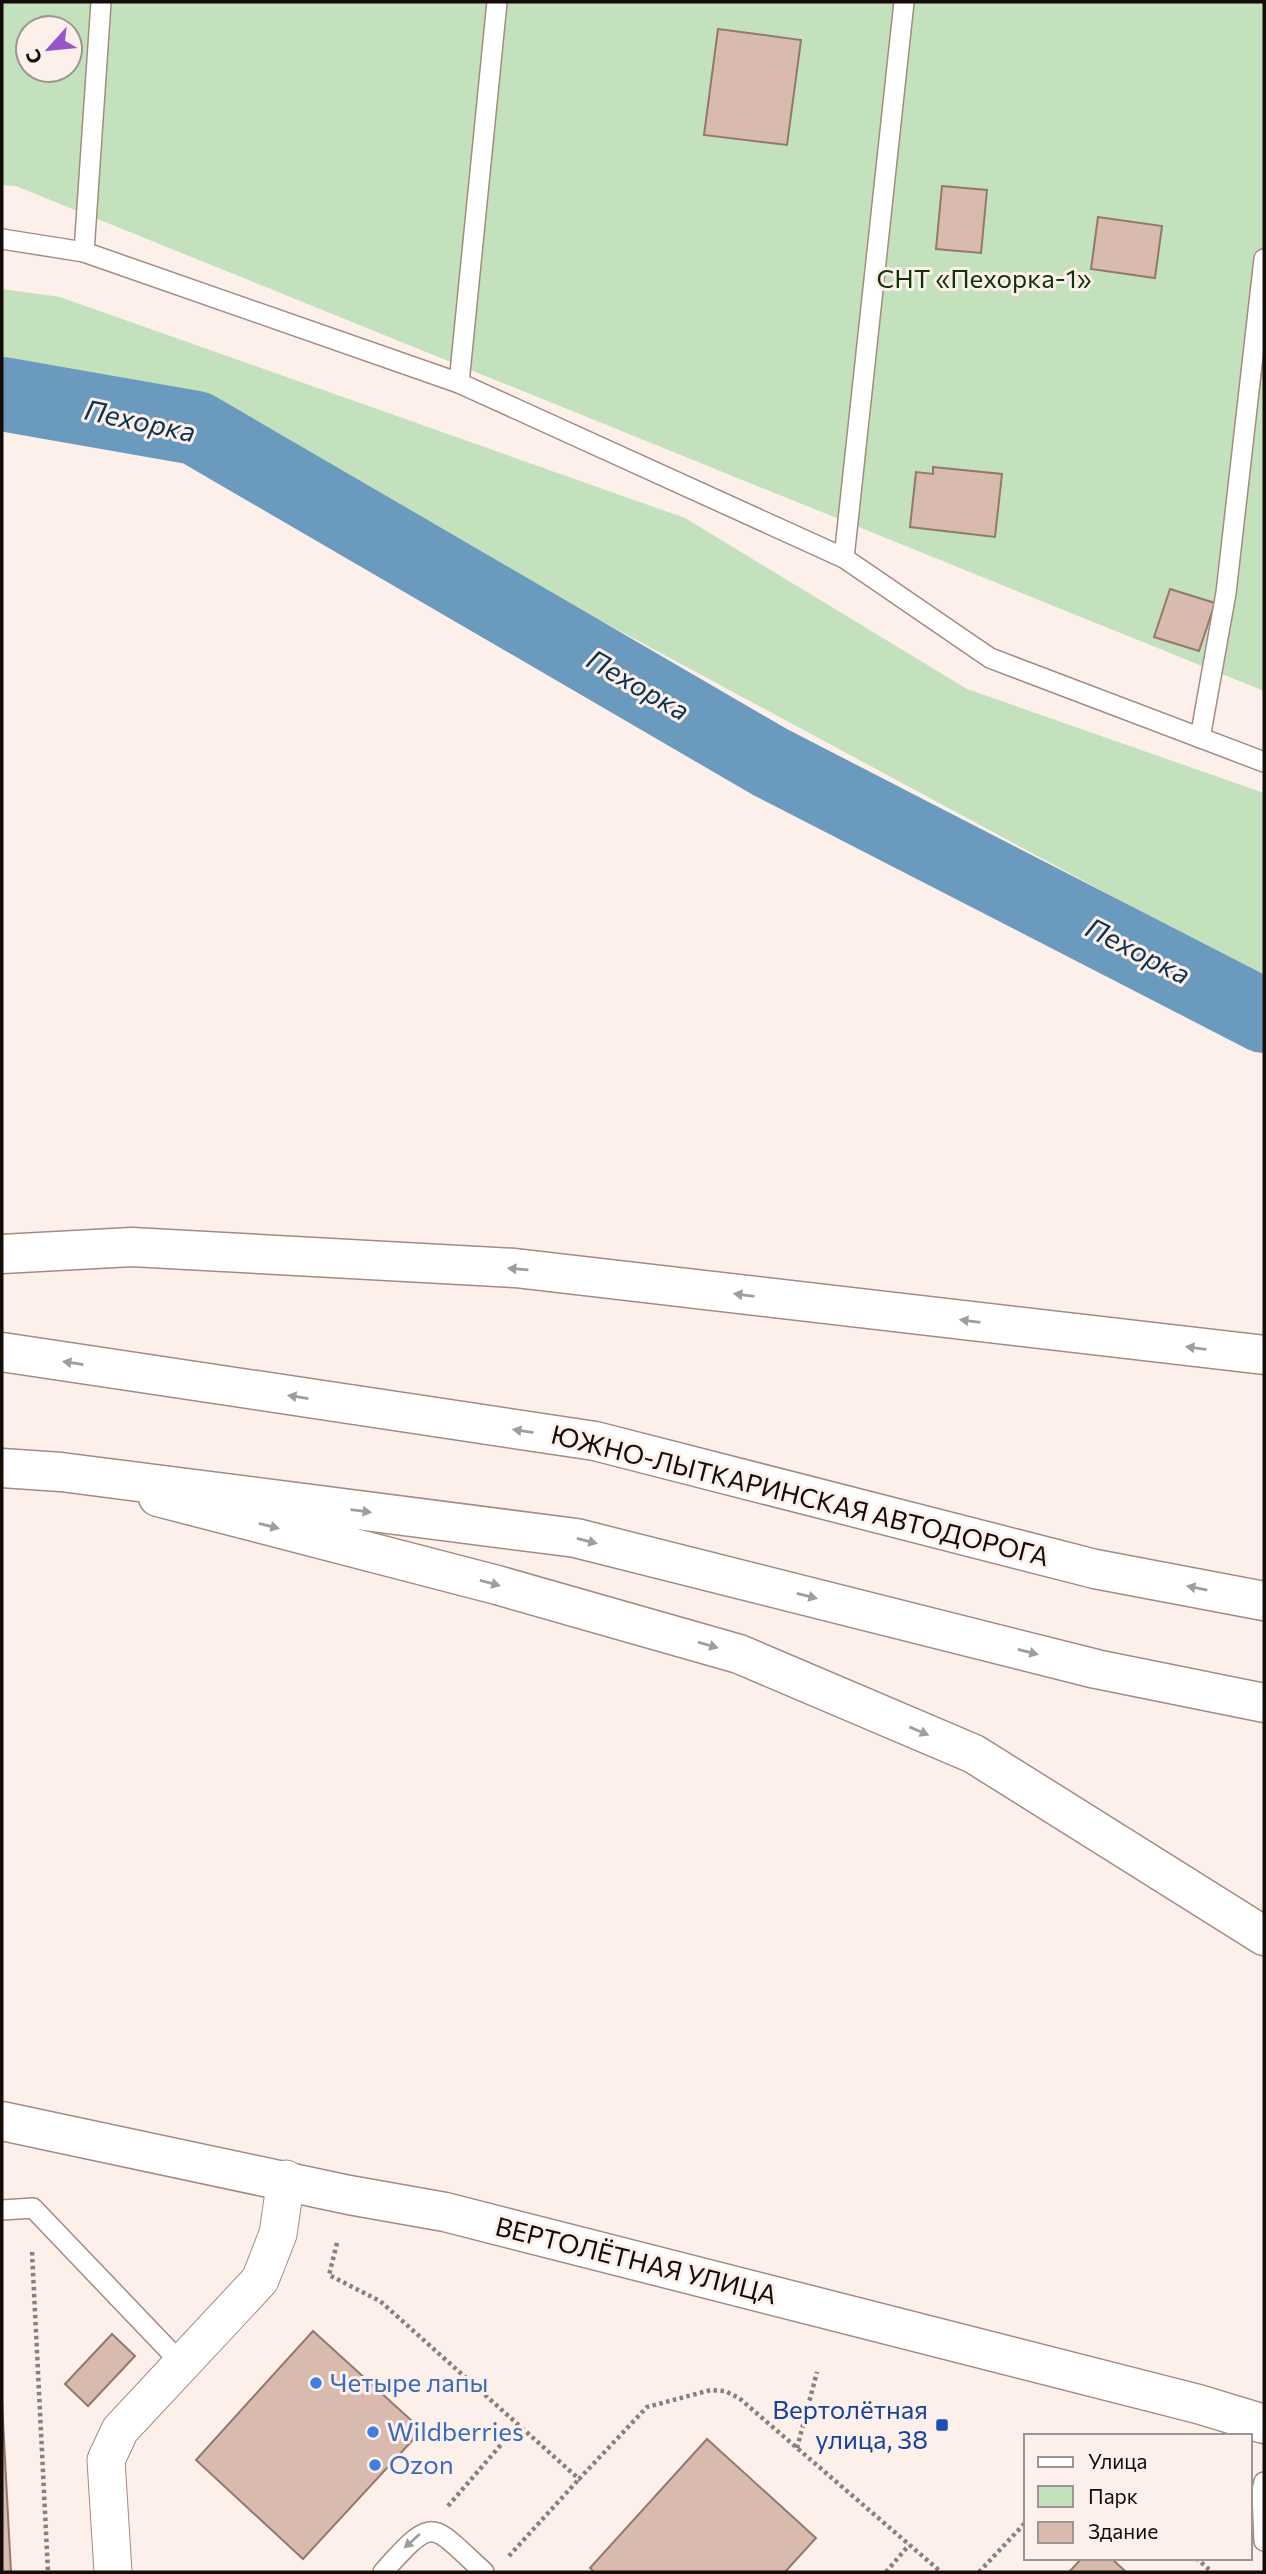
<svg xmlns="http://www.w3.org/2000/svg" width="1266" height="2574" viewBox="0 0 1266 2574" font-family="Commissioner,sans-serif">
  <rect width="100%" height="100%" fill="#fdf0eb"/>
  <!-- green -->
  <g fill="#c2e1bc" fill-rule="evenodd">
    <path d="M2,2H1264V691L16,186L2,185ZM28,28H70V70H28Z"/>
    <path d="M2,289L60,297L685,518L967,689L1264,793V978L230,421L145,392L2,364Z"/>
  </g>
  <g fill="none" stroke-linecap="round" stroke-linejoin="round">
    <!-- river -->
    <path stroke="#6a9abe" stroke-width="74" d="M2,394L196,428L770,762L1264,1016"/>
  </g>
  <!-- building -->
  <g fill="#d8bbae" stroke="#93786d" stroke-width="2">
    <path d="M718,29L801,40L787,145L704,135Z"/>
    <path d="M942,186L987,190L981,253L936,249Z"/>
    <path d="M1098,217L1162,226L1155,278L1091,269Z"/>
    <path d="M933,467L1002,474L995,537L910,527L916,472L933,474Z"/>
    <path d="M1170,589L1215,603L1199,651L1154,637Z"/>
    <path d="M313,2331L422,2430L303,2559L196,2460Z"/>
    <path d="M112,2334L135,2356L88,2406L65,2384Z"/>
    <path d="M2,2402L11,2572H2Z"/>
    <path d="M707,2439L816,2538L785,2572H594L590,2568Z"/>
    <path d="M1082,2558H1111L1126,2572H1069Z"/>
  </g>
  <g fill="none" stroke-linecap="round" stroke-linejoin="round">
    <defs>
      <g id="service">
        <path d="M2,239L84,252L459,383L844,558L990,658L1264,762"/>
        <path d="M84,252L101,2"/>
        <path d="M459,383L497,2"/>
        <path d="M844,558L904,2"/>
        <path d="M1200,738L1226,593L1264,259"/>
        <path d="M2,2210L33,2208L182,2364"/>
        <path d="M1264,2482L1262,2491L1264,2541"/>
        <path d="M383,2572C435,2514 430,2523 484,2572"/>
      </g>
      <path id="minor" d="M113,2572L106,2460L120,2430L260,2280L278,2234L286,2179"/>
      <path id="tertiary" d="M2,2121L349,2195L445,2212L1198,2404L1264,2424"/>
      <g id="secondary">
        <path d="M2,1254L132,1247L515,1268L1264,1355"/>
        <path d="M158,1497L497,1585L739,1654L974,1754L1264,1936"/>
      </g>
      <g id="primary">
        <path d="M2,1352L595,1441L1095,1569L1264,1601"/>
        <path d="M2,1468L61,1472L576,1538L1096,1669L1264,1703"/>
      </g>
    </defs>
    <!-- service casing -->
    <use href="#service" stroke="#a68a7e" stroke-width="22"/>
    <!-- minor casing -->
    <use href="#minor" stroke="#a68a7e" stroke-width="39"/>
    <!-- tertiary casing -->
    <use href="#tertiary" stroke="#a68a7e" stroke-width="41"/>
    <!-- secondary casing -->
    <use href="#secondary" stroke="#a68a7e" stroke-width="41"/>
    <!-- primary casing -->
    <use href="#primary" stroke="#a68a7e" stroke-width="41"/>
    <!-- path -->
    <g stroke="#8a7f7a" stroke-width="4.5" stroke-dasharray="3.5 3.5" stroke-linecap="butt">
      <path d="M337,2243L329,2275L380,2301L579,2479L647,2407L711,2390L725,2391L739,2398L941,2572"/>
      <path d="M32,2252L48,2572"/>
      <path d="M797,2448L817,2372"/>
      <path d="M448,2506L518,2425"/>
      <path d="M509,2556L579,2479"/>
      <path d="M1196,2558L1212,2572"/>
      <path d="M886,2572L909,2545"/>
      <path d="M979,2572L1026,2522"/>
    </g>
    <!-- service -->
    <use href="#service" stroke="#fff" stroke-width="19"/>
    <!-- minor -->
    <use href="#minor" stroke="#fff" stroke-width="37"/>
    <!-- tertiary -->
    <use href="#tertiary" stroke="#fff" stroke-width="38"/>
    <!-- secondary -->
    <use href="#secondary" stroke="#fff" stroke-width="38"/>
    <!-- primary -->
    <use href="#primary" stroke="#fff" stroke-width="38"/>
  </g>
  <!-- one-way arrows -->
  <defs><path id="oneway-solid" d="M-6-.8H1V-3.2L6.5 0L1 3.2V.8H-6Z" transform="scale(1.75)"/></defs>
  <g fill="#a19d9c">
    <use href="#oneway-solid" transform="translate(518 1269) rotate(-175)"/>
    <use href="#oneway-solid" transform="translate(744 1295) rotate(-173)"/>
    <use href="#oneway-solid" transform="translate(970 1321) rotate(-173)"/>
    <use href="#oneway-solid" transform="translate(1196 1348) rotate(-173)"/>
    <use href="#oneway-solid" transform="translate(73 1363) rotate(-171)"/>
    <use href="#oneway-solid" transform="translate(298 1397) rotate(-171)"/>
    <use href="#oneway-solid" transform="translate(523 1431) rotate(-171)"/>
    <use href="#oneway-solid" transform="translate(361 1511) rotate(7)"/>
    <use href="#oneway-solid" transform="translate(269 1526) rotate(14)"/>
    <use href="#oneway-solid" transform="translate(587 1541) rotate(14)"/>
    <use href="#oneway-solid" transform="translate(490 1583) rotate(15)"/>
    <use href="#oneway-solid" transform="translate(1197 1588) rotate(-169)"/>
    <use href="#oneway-solid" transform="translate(807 1596) rotate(14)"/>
    <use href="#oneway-solid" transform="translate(708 1645) rotate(16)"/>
    <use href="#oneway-solid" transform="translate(1028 1652) rotate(14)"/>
    <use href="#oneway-solid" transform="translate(919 1731) rotate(23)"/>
    <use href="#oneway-solid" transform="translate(412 2541) rotate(138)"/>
  </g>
  <!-- markers -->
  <g fill="#3f7fe0" stroke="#fdf0eb" stroke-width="2.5">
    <circle cx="316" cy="2383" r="7"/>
    <circle cx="373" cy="2432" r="7"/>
    <circle cx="375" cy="2465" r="7"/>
  </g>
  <rect fill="#1a4fb4" stroke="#fdf0eb" stroke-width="2.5" x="935" y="2418" width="14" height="14" rx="3.5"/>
  <g text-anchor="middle" stroke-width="6" stroke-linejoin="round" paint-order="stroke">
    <!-- park labels -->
    <g font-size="26" fill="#0f3507" stroke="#fdf0eb">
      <text x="984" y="288">СНТ «Пехорка-1»</text>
    </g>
    <!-- street labels -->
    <g font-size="26" fill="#150b07" stroke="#fdf0eb">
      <text transform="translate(800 1496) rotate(14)" y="9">ЮЖНО-ЛЫТКАРИНСКАЯ АВТОДОРОГА</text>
      <text transform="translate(636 2261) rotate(14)" y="9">ВЕРТОЛЁТНАЯ УЛИЦА</text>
    </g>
    <!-- shop labels -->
    <g font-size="26" fill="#366cbe" stroke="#fdf0eb" text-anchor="start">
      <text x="330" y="2392">Четыре лапы</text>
      <text x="387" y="2441">Wildberries</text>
      <text x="389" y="2474">Ozon</text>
    </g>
    <!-- transit labels -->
    <g font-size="26" fill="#164399" stroke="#fdf0eb" text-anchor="end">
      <text x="928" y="2419">Вертолётная<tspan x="928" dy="30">улица, 38</tspan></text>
    </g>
    <!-- water labels -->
    <g font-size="28" font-style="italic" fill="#0b334d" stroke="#fdf0eb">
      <text transform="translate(140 421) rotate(12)" y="10">Пехорка</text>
      <text transform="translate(638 685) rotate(30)" y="10">Пехорка</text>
      <text transform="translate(1138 951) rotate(27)" y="10">Пехорка</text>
    </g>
  </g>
  <!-- border -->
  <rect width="1266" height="2574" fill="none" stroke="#150b07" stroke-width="7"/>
  <!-- legend -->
  <rect x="1024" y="2434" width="228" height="126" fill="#fdf0eb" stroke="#a09490" stroke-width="2"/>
  <rect x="1038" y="2457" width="35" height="10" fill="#ffffff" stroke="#a09490" stroke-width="2"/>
  <text x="1088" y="2469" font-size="21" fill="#150b07">Улица</text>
  <rect x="1038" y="2486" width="35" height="21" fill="#c2e1bc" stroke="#a09490" stroke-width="2"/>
  <text x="1088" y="2504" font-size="21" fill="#150b07">Парк</text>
  <rect x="1038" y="2522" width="35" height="21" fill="#d8bbae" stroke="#a09490" stroke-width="2"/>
  <text x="1088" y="2539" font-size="21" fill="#150b07">Здание</text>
  <!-- north arrow -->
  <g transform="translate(49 49) rotate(243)"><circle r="33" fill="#fdf0eb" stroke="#a09490" stroke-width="2"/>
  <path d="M0-5L12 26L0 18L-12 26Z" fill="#9856cb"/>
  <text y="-10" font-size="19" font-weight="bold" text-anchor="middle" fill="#150b07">С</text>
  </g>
</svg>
